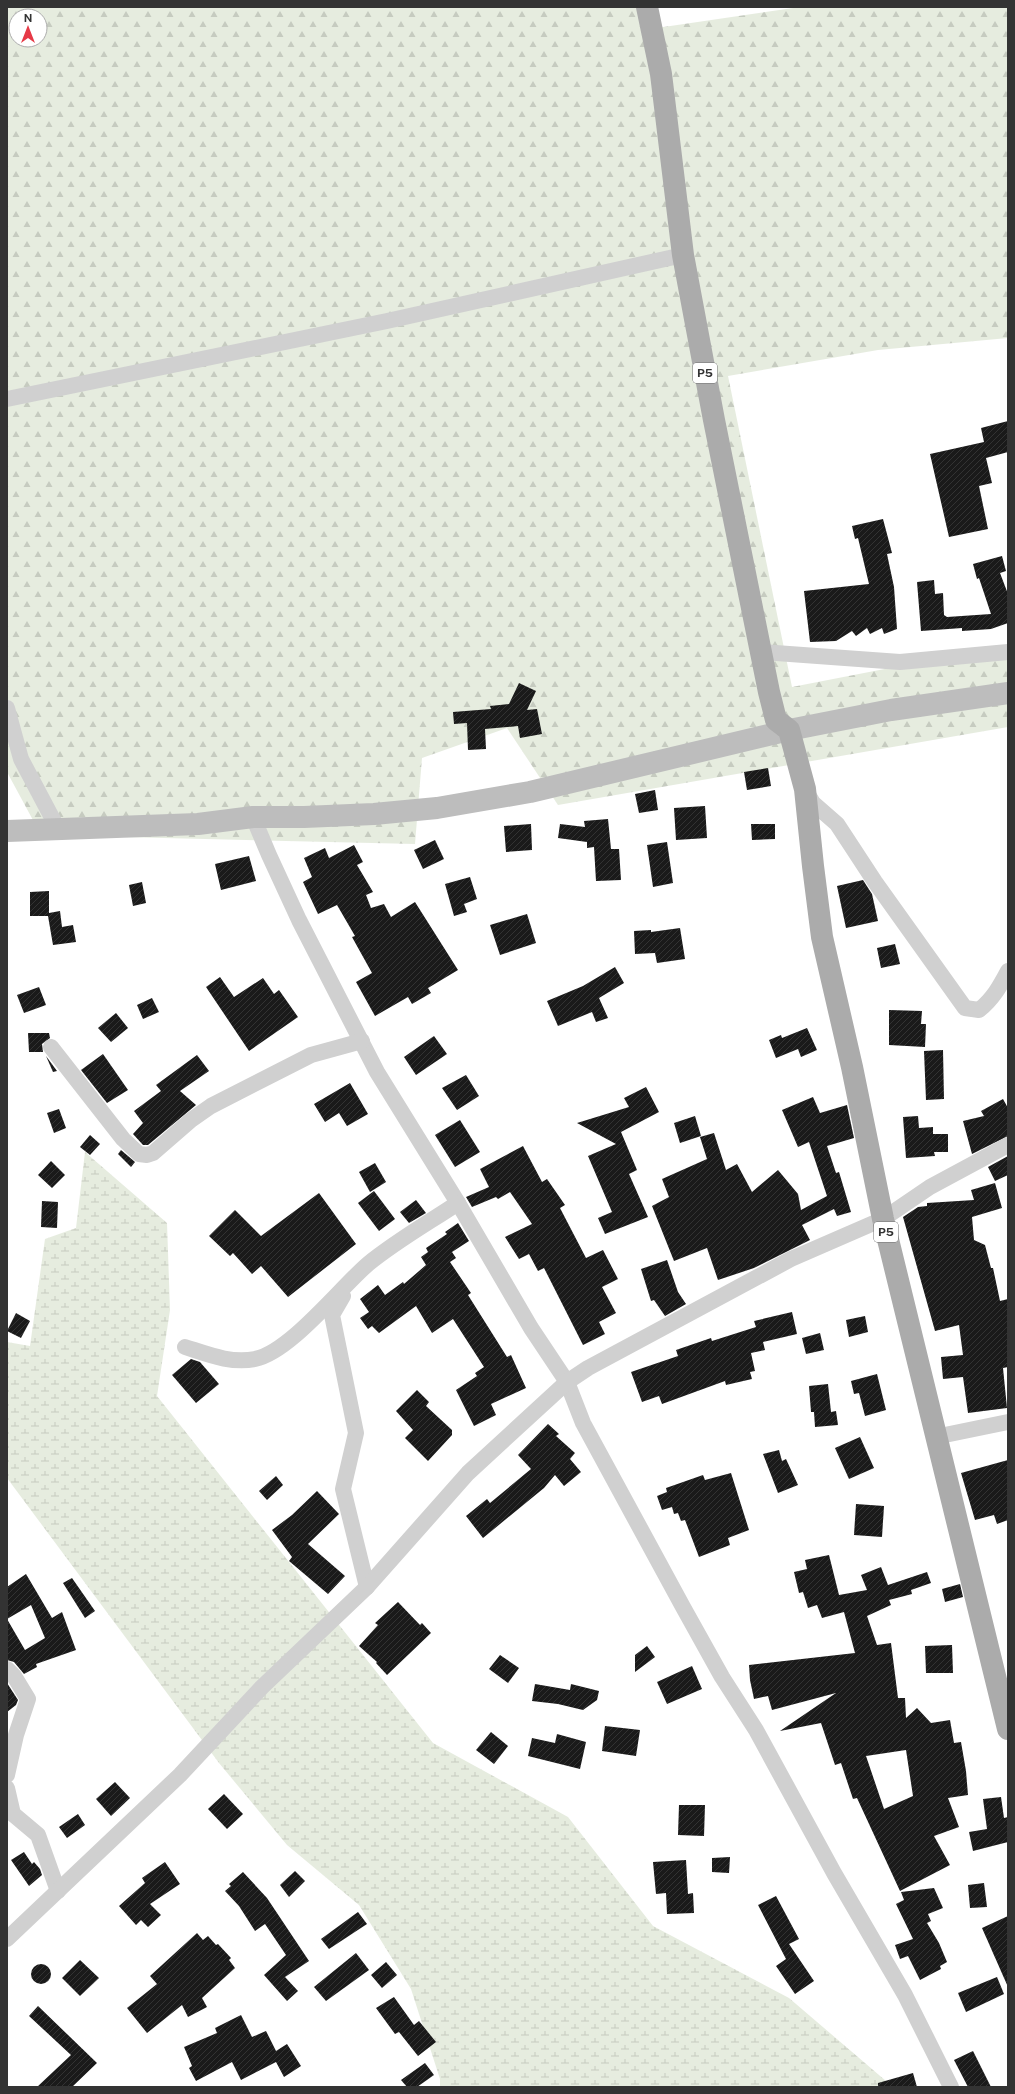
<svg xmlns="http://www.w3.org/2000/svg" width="1015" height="2094" viewBox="0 0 1015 2094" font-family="'Public Sans',sans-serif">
  <defs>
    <pattern id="forest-firs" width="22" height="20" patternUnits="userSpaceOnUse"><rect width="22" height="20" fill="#e6ecdf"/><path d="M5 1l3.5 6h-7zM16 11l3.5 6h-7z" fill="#c6cbc0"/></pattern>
    <pattern id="wetland-marsh" width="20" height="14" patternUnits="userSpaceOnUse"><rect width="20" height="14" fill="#e6ecdf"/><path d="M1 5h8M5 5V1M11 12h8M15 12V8" fill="none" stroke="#c6cbc0"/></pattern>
    <pattern id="building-hatch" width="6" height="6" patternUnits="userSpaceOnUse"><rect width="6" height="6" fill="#1a1a1a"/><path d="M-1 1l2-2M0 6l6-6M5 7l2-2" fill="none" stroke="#333"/></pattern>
  </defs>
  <rect width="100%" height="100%" fill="#fff"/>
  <!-- forest -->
  <path fill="url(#forest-firs)" fill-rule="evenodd" d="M7,7H644L650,29L800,7H1008V338L878,350L728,376L792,687L1008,645V727L558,805L507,728L422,758L415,844L41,835L7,772ZM16,16H40V40H16Z"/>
  <!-- wetland -->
  <path fill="url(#wetland-marsh)" d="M85,1152L167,1223L170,1310L157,1396L433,1743L568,1817L653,1926L789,1998L893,2087H440V2079L411,1989L359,1905L287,1845L219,1763L7,1478V1342L30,1346L45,1239L76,1228Z"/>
  <!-- building -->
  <g fill="url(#building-hatch)" fill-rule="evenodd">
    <path d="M1008,421V452L986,458L992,483L979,486L988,529L949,537L930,454L984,442L981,428Z"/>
    <path d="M883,519L892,553L887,554L894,587L897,629L884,634L882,628L870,634L867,628L856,636L852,631L836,641L810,642L804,591L869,584L858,538L855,539L852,526Z"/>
    <path d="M1002,556L1006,571L1000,573L1008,594V623L991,629L962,631V628L921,631L917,582L934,580L935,594L943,593L944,615L947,617L991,614L979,578L977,579L973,564Z"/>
    <path d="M519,683L536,691L527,710L537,709L542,734L520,738L518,726L485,729L486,749L468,750L467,723L454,724L453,712L491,709L490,706L509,704Z"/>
    <path d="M768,768L771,786L747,790L744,772Z"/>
    <path d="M655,790L658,810L639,813L635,794Z"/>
    <path d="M705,806L707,838L676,840L674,808Z"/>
    <path d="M608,819L611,849H619L621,880L596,881L594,847L587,848V842L558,838L560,824L585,827L584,821Z"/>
    <path d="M531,824L532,850L506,852L504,826Z"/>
    <path d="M751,824H775V839L752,840Z"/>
    <path d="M435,840L444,859L423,869L414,850Z"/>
    <path d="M667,842L673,883L653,887L647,845Z"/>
    <path d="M354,845L363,862L357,865L373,892L366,895L371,908L384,904L391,917L415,902L458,970L428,988L431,993L412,1004L408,997L375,1016L356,982L372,973L352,937L355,936L337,905L318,914L303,882L312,877L304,858L325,848L329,858Z"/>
    <path d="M249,856L256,881L221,890L215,864Z"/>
    <path d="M470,877L477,899L464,904L467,912L454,916L445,884Z"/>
    <path d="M863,880L872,894L878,921L846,928L837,886Z"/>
    <path d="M142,882L146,903L133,906L129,885Z"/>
    <path d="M49,891V913L60,911L62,927L73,925L76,942L53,945L48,916H30V892Z"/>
    <path d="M527,914L536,943L500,955L490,925Z"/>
    <path d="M680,928L685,959L657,963L655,953L635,954L634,931L651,930V932Z"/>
    <path d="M895,944L900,964L881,968L877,948Z"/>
    <path d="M615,967L624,983L599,998L608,1018L596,1022L592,1012L558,1026L547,1001L583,986Z"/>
    <path d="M220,977L234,997L263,978L274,994L279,990L298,1017L249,1051L206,987Z"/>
    <path d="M39,987L46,1005L24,1013L17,995Z"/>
    <path d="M152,998L159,1012L143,1019L137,1005Z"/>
    <path d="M889,1010L922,1011L921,1024H926L925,1047L889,1045Z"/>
    <path d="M116,1013L128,1028L111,1042L98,1028Z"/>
    <path d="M807,1028L817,1050L801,1057L798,1049L776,1058L769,1040L781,1035L782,1038Z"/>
    <path d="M28,1033H49L50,1038L42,1044L43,1052H29Z"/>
    <path d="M434,1036L447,1054L416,1075L404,1057Z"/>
    <path d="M943,1050L944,1099L926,1100L924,1051Z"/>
    <path d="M103,1054L128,1090L107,1103L81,1070Z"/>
    <path d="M197,1055L209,1071L180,1091L196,1105L148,1145H143L133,1134L143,1123L134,1111L161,1091L156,1085Z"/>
    <path d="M46,1056L57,1071L53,1072Z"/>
    <path d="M466,1075L479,1096L457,1110L442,1088Z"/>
    <path d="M350,1083L368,1114L347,1126L339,1113L325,1122L314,1104Z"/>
    <path d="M646,1087L659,1112L621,1132L637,1170L629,1174L648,1217L605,1234L598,1218L612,1212L588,1156L616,1144L577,1123L629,1107L624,1098Z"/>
    <path d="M813,1097L820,1113L847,1105L854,1138L827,1146L836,1173L839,1172L851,1212L837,1216L834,1209L802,1225L810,1240L754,1268L718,1280L707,1248L674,1261L652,1206L669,1197L662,1179L707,1159L700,1137L714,1133L726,1170L737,1164L752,1192L778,1170L798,1194L801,1210L827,1196L809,1142L798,1147L782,1110Z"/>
    <path d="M1003,1099L1008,1108V1136L972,1154L963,1121L984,1116L981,1111Z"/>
    <path d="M59,1109L66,1128L54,1133L47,1113Z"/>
    <path d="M695,1116L701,1136L680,1143L674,1123Z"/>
    <path d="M918,1116L919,1128L933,1127V1134H948V1152H934L935,1156L906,1158L903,1117Z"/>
    <path d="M460,1120L480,1152L455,1167L435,1135Z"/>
    <path d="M90,1135L100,1144L90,1155L80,1147Z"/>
    <path d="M523,1146L542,1182L547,1179L565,1205L560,1208L586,1258L603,1250L618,1279L602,1287L616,1313L599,1322L605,1334L583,1345L544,1268L538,1271L529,1254L519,1259L505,1237L532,1224L510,1192L498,1199L496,1197L472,1207L466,1197L489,1187L480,1169Z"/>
    <path d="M121,1150L135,1162L131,1167L118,1154Z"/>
    <path d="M1008,1156V1175L995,1181L988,1167Z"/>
    <path d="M51,1161L65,1175L52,1188L38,1175Z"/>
    <path d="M375,1163L386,1182L370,1192L359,1172Z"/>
    <path d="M995,1183L1002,1208L972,1217L974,1240L985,1245L991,1268H993L1000,1301L1008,1299V1367L1003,1368L1007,1408L968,1413L963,1377L943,1379L941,1357L963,1355L959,1325L935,1331L903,1217L918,1207L927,1206V1203L974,1200L971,1190Z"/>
    <path d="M374,1191L395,1219L379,1231L358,1203Z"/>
    <path d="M319,1193L356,1244L288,1297L261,1266L252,1274L233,1253L230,1256L209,1236L235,1210L261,1236Z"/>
    <path d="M416,1200L426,1213L409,1223L400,1212Z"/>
    <path d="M42,1201L58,1202L57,1228L41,1227Z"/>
    <path d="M458,1223L469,1241L452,1252L456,1258L450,1262L471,1293L468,1295L507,1357L511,1355L526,1388L491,1404L496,1415L474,1426L456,1390L477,1376L475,1373L484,1367L453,1319L432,1333L416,1306L379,1333L372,1326L368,1329L360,1318L369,1312L360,1299L378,1285L385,1295L403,1282L404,1284L426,1265L421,1257L428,1252L426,1248L447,1234L445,1232Z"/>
    <path d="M667,1260L678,1292L686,1304L665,1316L654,1300L651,1301L641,1269Z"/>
    <path d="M792,1312L797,1334L763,1342L765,1350L751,1353L755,1371L750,1372L752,1379L726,1385L725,1381L662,1404L659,1396L642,1402L631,1372L678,1356L676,1350L711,1338L712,1341L756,1327L754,1321Z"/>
    <path d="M16,1313L30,1321L21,1338L7,1331Z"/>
    <path d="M865,1316L868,1332L849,1337L846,1320Z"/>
    <path d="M820,1333L824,1350L806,1354L802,1338Z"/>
    <path d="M191,1359L200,1362L219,1384L196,1403L172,1375Z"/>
    <path d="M877,1374L886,1410L865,1416L859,1393L854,1394L851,1381Z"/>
    <path d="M828,1384L831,1412L836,1411L838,1425L815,1427L814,1412H811L809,1386Z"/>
    <path d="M417,1390L429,1402L426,1406L452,1430V1435L428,1461L405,1438L413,1430L396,1411Z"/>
    <path d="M548,1424L559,1434L556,1436L575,1453L570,1459L581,1472L564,1486L555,1475L544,1488L483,1538L466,1516L487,1499L490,1503L531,1469L518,1455Z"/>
    <path d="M860,1437L874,1468L849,1479L835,1448Z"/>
    <path d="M779,1450L782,1461L786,1459L798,1485L778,1493L763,1454Z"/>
    <path d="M1008,1460V1520L997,1524L994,1515L975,1520L961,1473Z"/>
    <path d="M731,1473L749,1530L728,1538L730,1545L699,1557L685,1520L681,1521L678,1513L674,1514L672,1507L662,1510L657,1496L667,1492L666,1488L703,1475L705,1480Z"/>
    <path d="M276,1476L283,1485L267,1500L259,1491Z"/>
    <path d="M317,1491L339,1514L308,1544L345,1576L328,1594L289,1561L292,1557L272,1530L292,1515Z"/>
    <path d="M856,1504L884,1506L882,1537L854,1535Z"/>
    <path d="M829,1555L839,1595L867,1590L861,1575L881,1567L888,1585L927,1572L931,1583L911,1590L912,1594L889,1600L891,1605L867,1616L877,1645L891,1643L898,1698H905L906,1718L917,1708L931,1723L950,1720L954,1743L961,1742L966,1771L968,1795L948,1798L959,1827L934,1836L950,1865L900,1891L857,1798L853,1799L841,1763L835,1765L821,1723L780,1731L836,1693L772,1710L768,1696L754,1699L750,1680L749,1665L855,1653L844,1612L822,1618L817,1605L808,1608L803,1592L799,1593L794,1572L807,1569L805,1560ZM906,1750L913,1796L884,1809L866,1756Z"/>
    <path d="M26,1574L52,1618L62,1612L76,1650L36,1664L37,1667L24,1674L14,1662L7,1660V1619L25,1650L45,1638L31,1605L7,1619V1587Z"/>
    <path d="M72,1578L95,1611L85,1618L63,1583Z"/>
    <path d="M960,1584L963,1597L945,1602L942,1589Z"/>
    <path d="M398,1602L420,1625L422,1623L431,1633L387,1675L376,1663L377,1662L359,1646L378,1625L375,1623Z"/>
    <path d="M952,1645L953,1673H926L925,1646Z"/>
    <path d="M647,1646L655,1657L635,1672V1655Z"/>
    <path d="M500,1655L519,1668L508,1683L489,1669Z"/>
    <path d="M692,1666L702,1689L667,1704L657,1682Z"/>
    <path d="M7,1683L18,1700L16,1705L7,1712Z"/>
    <path d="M535,1684L570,1690L571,1684L599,1691L597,1700L583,1710L558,1704L532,1701Z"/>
    <path d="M605,1726L640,1730L636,1756L602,1751Z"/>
    <path d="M491,1732L508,1746L494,1764L476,1750Z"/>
    <path d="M557,1734L586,1742L580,1769L528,1756L532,1738L555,1743Z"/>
    <path d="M115,1782L130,1798L111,1816L96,1799Z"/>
    <path d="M224,1794L243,1814L227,1829L208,1809Z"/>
    <path d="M1001,1797L1004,1818L1008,1817V1842L973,1851L969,1832L987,1829L983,1799Z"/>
    <path d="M679,1805H705L704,1836L678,1835Z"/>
    <path d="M78,1814L85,1825L67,1838L59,1827Z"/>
    <path d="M24,1852L32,1864L34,1862L40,1869L42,1875L29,1886L11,1860Z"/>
    <path d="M730,1857L729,1873L712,1872V1858Z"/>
    <path d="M686,1860L688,1894L693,1893L694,1913L667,1914L666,1893L656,1894L653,1862Z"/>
    <path d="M165,1862L180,1884L150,1904L161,1915L148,1927L141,1920L136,1925L119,1906L145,1883L142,1878Z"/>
    <path d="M295,1871L305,1881L289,1897L280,1885Z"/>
    <path d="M243,1872L267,1898L309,1961L285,1977L298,1991L287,2001L264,1975L286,1955L265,1924L255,1931L239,1906L225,1891L231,1886L229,1884Z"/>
    <path d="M984,1883L987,1907L970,1908L968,1885Z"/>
    <path d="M934,1888L943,1908L928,1914L931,1921L927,1923L939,1943L947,1962L940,1966L941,1969L920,1980L908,1956L900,1959L895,1945L913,1939L896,1904L904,1900L901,1892Z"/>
    <path d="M776,1896L799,1939L789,1944L814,1981L795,1994L776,1966L786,1959L758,1905Z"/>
    <path d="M358,1912L367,1924L329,1949L321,1939Z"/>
    <path d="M1008,1916V1987L982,1928Z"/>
    <path d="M197,1933L203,1940L208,1936L216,1945L218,1944L231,1958L229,1960L235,1968L202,1998L207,2007L188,2017L182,2005L147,2033L127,2008L157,1984L150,1976Z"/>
    <path d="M356,1953L369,1970L326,2001L314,1987Z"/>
    <path d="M80,1960L99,1978L80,1996L62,1978Z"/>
    <path d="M386,1962L397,1975L382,1988L371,1975Z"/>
    <circle cx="41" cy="1974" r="10"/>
    <path d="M997,1977L1004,1994L966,2012L958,1993Z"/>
    <path d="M394,1997L414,2025L419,2021L436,2042L418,2056L399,2032L395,2034L376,2008Z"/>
    <path d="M38,2006L97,2063L72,2087H37L71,2055L29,2016Z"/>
    <path d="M241,2015L252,2037L266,2031L276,2051L287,2044L301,2066L284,2077L276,2062L241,2080L232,2062L196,2081L189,2068L192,2066L184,2047L217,2033L215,2028Z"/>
    <path d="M973,2051L991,2087H968L954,2060Z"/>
    <path d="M425,2063L434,2075L417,2087H407L401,2080Z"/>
    <path d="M913,2073L917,2087H878V2083Z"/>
  </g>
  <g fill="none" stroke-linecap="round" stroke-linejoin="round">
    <!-- street -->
    <g stroke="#d0d0d0" stroke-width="16">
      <path d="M7,399L387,321L683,255"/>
      <path d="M761,652L900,662L1008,652"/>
      <path d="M7,708L21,759L58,829"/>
      <path d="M806,791L813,803L837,824L875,882L965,1008L979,1010C993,999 1000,986 1008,971"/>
      <path d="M253,817L269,855L299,920L377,1072L458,1203L531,1328L567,1382L583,1423L683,1607L722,1677L756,1730L834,1873L905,1995L951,2087"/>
      <path d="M51,1047L123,1139L139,1154L147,1155L153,1153L191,1120L211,1106L311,1055L362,1041"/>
      <path d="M343,1296L332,1315L356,1433L343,1489L367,1587"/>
      <path d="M185,1347C207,1354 231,1364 255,1359C290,1352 340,1288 368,1264C396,1241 428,1223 458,1203"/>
      <path d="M935,1437L1008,1422"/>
      <path d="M7,1669L14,1676L28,1699L16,1735L7,1775"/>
      <path d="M7,1788L13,1814L38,1835L58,1891"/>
      <path d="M7,1939L180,1775L262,1687L367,1587L468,1473L567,1382L588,1368L791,1259L883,1219L930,1187L1008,1145"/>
    </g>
    <!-- secondary -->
    <path stroke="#bdbdbd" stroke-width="22" d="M7,831L198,824L253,817H304L374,814L437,808L530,792L789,730L891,710L1008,693"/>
    <!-- primary -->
    <path stroke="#ababab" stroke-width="22" d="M647,7L661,74L683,255L714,420L769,692L776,720L789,730L805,789L813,866L822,937L852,1067L883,1219L1008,1729"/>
  </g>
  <g text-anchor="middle" stroke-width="4" stroke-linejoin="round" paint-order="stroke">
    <!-- shield labels -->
    <g fill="#fff" stroke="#707070" stroke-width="1">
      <rect x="693" y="363" width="24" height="20" rx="3"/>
      <rect x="874" y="1222" width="24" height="20" rx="3"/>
    </g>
    <g font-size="12" font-weight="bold" fill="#333">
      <text x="705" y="377">P5</text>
      <text x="886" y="1236">P5</text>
    </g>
  </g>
  <!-- border -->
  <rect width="1015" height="2094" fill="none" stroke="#333333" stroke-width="16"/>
  <!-- north arrow -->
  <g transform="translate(28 28)"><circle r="19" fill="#ffffff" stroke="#adadad"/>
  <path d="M0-3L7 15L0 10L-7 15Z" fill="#e63946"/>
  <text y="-6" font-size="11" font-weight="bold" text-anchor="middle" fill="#333333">N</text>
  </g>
</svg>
